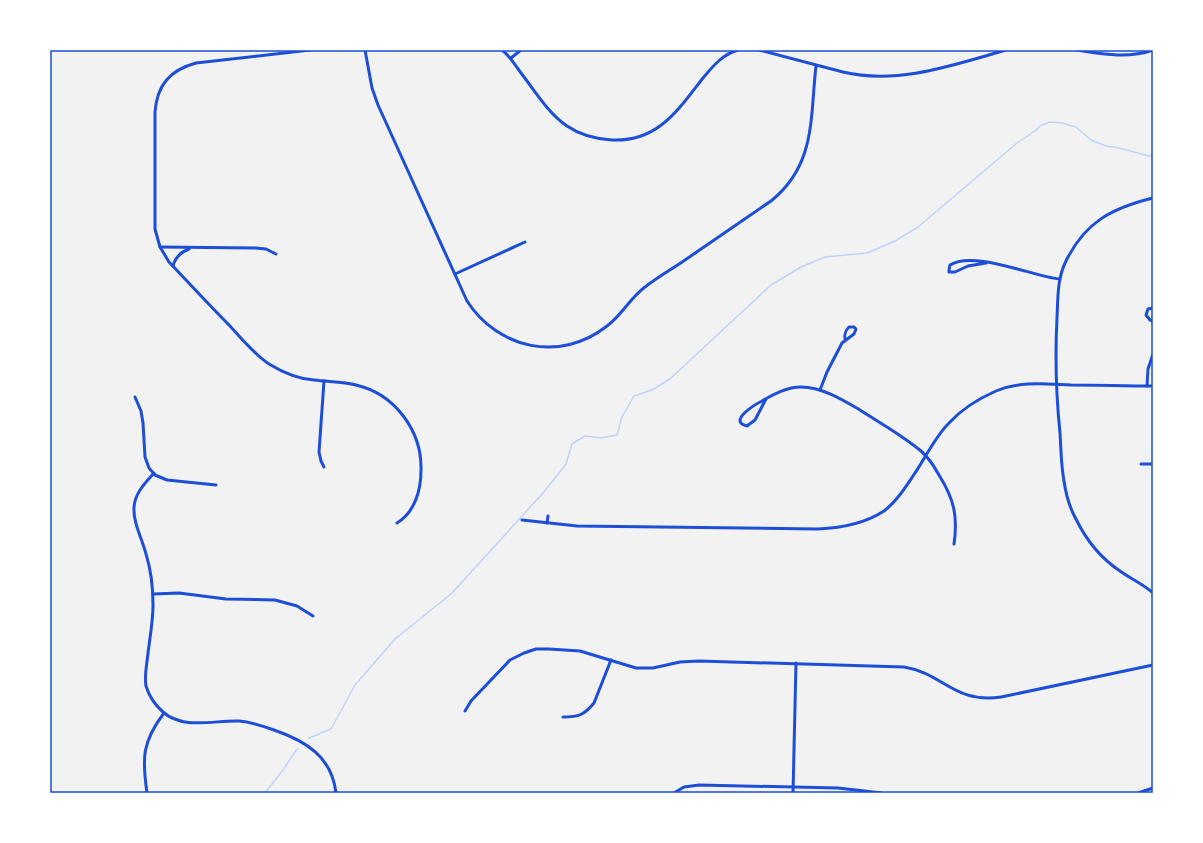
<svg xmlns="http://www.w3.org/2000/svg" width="1203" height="843" viewBox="0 0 1203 843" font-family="Rubik,sans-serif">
  <rect width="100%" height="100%" fill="#f2f2f2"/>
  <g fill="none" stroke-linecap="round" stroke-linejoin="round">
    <!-- stream -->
    <g stroke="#bfd3fe" stroke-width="1.5">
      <path d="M309,738L331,729L355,685L395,639L452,593L543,493L566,464L572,444L585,436L601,438L617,435L622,417L634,396L654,389L671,378L771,285L801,267L825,257L867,253L895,241L918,227L1017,143L1036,130L1040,126L1049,122L1062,123L1076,127L1091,140L1106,146L1119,148L1149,156L1153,155"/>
      <path d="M265,793L283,770L297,749"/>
    </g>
    <!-- minor -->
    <g stroke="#1d4ed8" stroke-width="3">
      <path d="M310,50L196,63C170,70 157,85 155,112V229L160,247L169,262C189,283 209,305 230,326C242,339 254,354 269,364C282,372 299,379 314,380C328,382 343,381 356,385C395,394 422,431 421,470C421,490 415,512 397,523"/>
      <path d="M365,50L372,88L378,105L467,301C498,349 560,363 607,326C622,315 630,298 645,287C658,277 672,269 685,260C714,240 742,221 771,201C816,165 810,118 816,66"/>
      <path d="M502,50C510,56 515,65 521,73C535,91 548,113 567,126C580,135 596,139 612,140C658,142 678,110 703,78C713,66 723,54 738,50"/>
      <path d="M759,50L843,72C898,85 953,65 1006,50"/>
      <path d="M1076,50C1102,54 1128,59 1153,50"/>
      <path d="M511,58L521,50"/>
      <path d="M1153,198C1112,208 1085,222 1066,261C1057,279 1058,298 1057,318C1055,356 1056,394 1060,433C1061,449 1061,465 1064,481C1066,495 1070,509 1077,521C1087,541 1102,559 1120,571C1131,579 1143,584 1153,593"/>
      <path d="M160,247L255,248L266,249L276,254"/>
      <path d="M986,263L968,266L955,272H949V270L950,265C973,250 1032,276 1059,279"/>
      <path d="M173,266C175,258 181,252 189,249"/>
      <path d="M455,274L525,242"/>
      <path d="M1153,308L1148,309L1146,315L1150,320L1153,321"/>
      <path d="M1147,386L1148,369L1153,354"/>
      <path d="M820,390L827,372L842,343L854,334L856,329L854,327H849C846,330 844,335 845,339"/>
      <path d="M135,397L141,411L143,423L145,457L149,468L155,475L167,480L216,485"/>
      <path d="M766,399L755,420L747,426C727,421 756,404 762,401C774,394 787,387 801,387C822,387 843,400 860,410C880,423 902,435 921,451C928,457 934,466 939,475C954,499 958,516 954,544"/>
      <path d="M1141,464H1153"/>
      <path d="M324,467L321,461L319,452L324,381"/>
      <path d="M154,473C145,483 135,493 134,507C133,523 142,538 146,554C151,570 153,588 153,605C153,621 150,637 148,653C147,664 144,675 146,686C149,696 155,705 163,712C183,730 215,720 239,721C251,722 263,726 274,730C306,741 332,757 336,793"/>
      <path d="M522,520L577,526L818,529C841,528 864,524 884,511C896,502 905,488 913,476C925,459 934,438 949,423C961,410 980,398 996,391C1020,381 1045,384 1071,385C1098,385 1126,386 1153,386"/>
      <path d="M547,523L548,516"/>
      <path d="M153,594L179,593L226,599L275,600L297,606L313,616"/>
      <path d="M465,711L471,701L510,660L524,653L536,649H549L580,651L636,668H653L680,662L699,661L904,667C943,673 954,704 1001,697L1153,665"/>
      <path d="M563,717C579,717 584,715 594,703L611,660"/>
      <path d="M147,793C142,758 142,742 164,713"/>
      <path d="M674,793L684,787L699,785L838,788L882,793"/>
      <path d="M793,793L796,663"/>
      <path d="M1138,793L1153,788"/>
    </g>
  </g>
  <!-- border -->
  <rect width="1203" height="843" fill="none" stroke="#ffffff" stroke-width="102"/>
  <rect x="51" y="51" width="1101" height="741" fill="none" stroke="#1d4ed8" stroke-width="1.5"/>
</svg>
